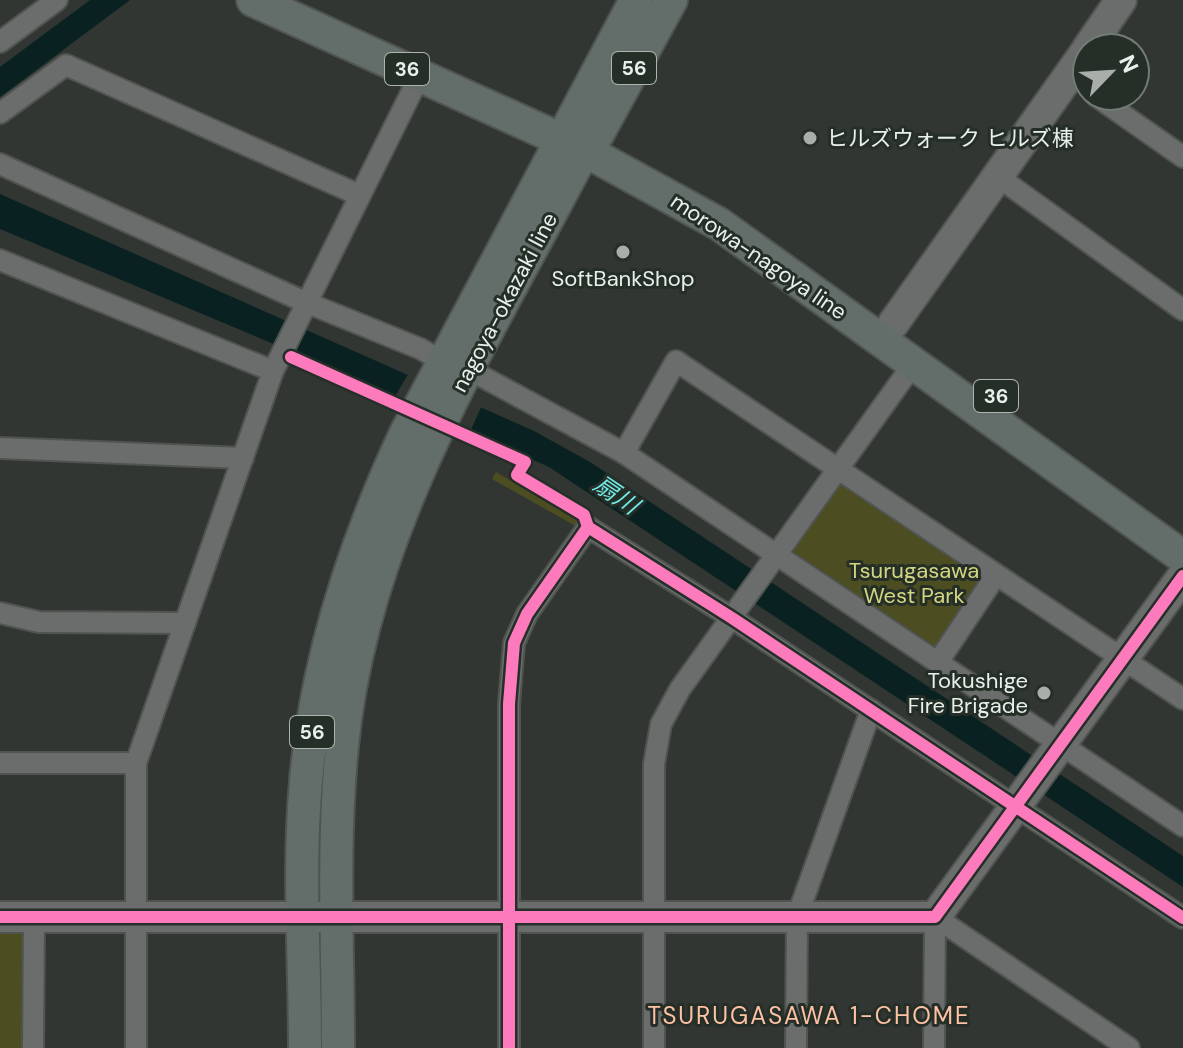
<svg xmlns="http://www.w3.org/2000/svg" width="1183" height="1048" viewBox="0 0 1183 1048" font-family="'DM Sans','Noto Sans JP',sans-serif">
  <rect width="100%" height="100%" fill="#313632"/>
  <!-- green -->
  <g fill="#4d4d22">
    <path d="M496,472L582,522L579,528L492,479Z"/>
    <path d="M846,483L982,574L984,583L941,647L932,649L795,556L793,547L837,484Z"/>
    <path d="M0,930H19L25,937V1048H0Z"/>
  </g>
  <!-- water -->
  <g fill="#0a2121">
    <path d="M90,0H130L0,97V67Z"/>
    <path d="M0,194L534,431L590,462L1183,856V887L549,467L293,352L0,229Z"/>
  </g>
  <!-- pier -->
  <path fill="#313632" d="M410,371L483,403L469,434L393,400Z"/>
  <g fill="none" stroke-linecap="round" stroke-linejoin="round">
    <defs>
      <g id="street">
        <path d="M0,42L57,0"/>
        <path d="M1096,96L1183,157"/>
        <path d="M0,113L66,65L359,195"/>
        <path d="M0,164L305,302L421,349L443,362"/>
        <path d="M997,176L1183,310"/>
        <path d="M0,260L273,371"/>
        <path d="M468,369L624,453L1183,826"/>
        <path d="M0,448L243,458"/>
        <path d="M624,453L676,361L1183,699"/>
        <path d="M0,613L39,622L185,623"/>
        <path d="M938,662L996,575"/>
        <path d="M0,763H136"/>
        <path d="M935,917L1129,1048"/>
        <path d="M33,1048L34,918"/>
        <path d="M136,1048V763L273,371L420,75"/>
        <path d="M509,1048V704L514,643L527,614L588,527L732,618L1183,918"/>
        <path d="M654,1048V764L661,724L680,689L914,363"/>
        <path d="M796,1048L797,917L871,710"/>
        <path d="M934,1048L935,917"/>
      </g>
      <g id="secondary">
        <path d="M1088,48L1121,0"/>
        <path d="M893,324L1087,50"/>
        <path d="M0,917H935L1183,576"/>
      </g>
      <g id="primary">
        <path d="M253,0L584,150L719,224L1183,557"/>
        <path d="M305,1048C305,960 298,869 306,781C316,659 355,542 406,433L636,0"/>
        <path d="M338,1048C338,948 332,846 342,746C363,527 485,341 584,150L597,135L671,0"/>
      </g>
    </defs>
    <!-- street casing -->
    <use href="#street" stroke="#4f5450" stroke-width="24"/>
    <!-- secondary casing -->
    <use href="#secondary" stroke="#4f5450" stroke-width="34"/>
    <!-- primary casing -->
    <use href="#primary" stroke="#4f5450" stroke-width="36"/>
    <!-- street -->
    <use href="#street" stroke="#6a6d6b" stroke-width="20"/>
    <!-- secondary -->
    <use href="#secondary" stroke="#6a6d6b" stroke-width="30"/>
    <!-- primary -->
    <use href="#primary" stroke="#636d69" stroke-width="32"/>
    <defs>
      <g id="cycleway">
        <path d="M291,357L525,462L517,475L584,515L588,527"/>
        <path d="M588,527L732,618L1183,918"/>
        <path d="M0,917H935L1183,576"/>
        <path d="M509,1048V704L514,643L527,614L588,527"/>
      </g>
    </defs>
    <!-- cycleway casing -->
    <use href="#cycleway" stroke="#252e27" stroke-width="17"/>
    <!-- cycleway -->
    <use href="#cycleway" stroke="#fd7abc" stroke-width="12"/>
  </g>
  <!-- markers -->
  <g fill="#a9aeaa" stroke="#252e27" stroke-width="3">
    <circle cx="810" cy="138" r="8"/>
    <circle cx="623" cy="252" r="8"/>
    <circle cx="1044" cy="693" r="8"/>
  </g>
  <g text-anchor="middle" stroke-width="6" stroke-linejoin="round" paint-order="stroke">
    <!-- shield labels -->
    <g fill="#252e27" stroke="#aeb5b0" stroke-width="2">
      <rect x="612" y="52" width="44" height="32" rx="6"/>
      <rect x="385" y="53" width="44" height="32" rx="6"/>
      <rect x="974" y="380" width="44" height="32" rx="6"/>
      <rect x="290" y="716" width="44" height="32" rx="6"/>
    </g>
    <g font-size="20" font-weight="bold" fill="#e9efea">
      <text x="634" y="75">56</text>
      <text x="407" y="76">36</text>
      <text x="996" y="403">36</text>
      <text x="312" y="739">56</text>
    </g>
    <!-- poi labels -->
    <g font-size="22" fill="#e9efea" stroke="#252e27" text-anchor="start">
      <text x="826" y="146">ヒルズウォーク ヒルズ棟</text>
      <text x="623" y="286" text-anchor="middle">SoftBankShop</text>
      <text x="1028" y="688" text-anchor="end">Tokushige<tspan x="1028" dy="25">Fire Brigade</tspan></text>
    </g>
    <!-- street labels -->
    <g font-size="22" fill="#e9efea" stroke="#252e27">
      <text transform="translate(759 256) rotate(34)" y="8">morowa-nagoya line</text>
      <text transform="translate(504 302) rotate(-62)" y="8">nagoya-okazaki line</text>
    </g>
    <!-- park labels -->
    <g font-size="22" fill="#d3d680" stroke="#252e27">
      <text x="914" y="578">Tsurugasawa<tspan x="914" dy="25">West Park</tspan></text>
    </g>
    <!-- water labels -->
    <g font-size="24" font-style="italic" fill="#72eae8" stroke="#252e27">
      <text transform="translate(616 495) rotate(34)" y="8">扇川</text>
    </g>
    <!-- neighbourhood labels -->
    <g font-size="24" letter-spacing="2" fill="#fdc1a4" stroke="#252e27">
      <text x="809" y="1024">TSURUGASAWA 1-CHOME</text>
    </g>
  </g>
  <!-- north arrow -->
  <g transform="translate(1111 72) rotate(65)"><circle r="38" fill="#252e27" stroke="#737b75" stroke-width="2"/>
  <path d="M0-6L14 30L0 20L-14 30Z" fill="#a9aeaa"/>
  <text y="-12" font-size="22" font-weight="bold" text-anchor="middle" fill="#e9efea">N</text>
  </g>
</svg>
